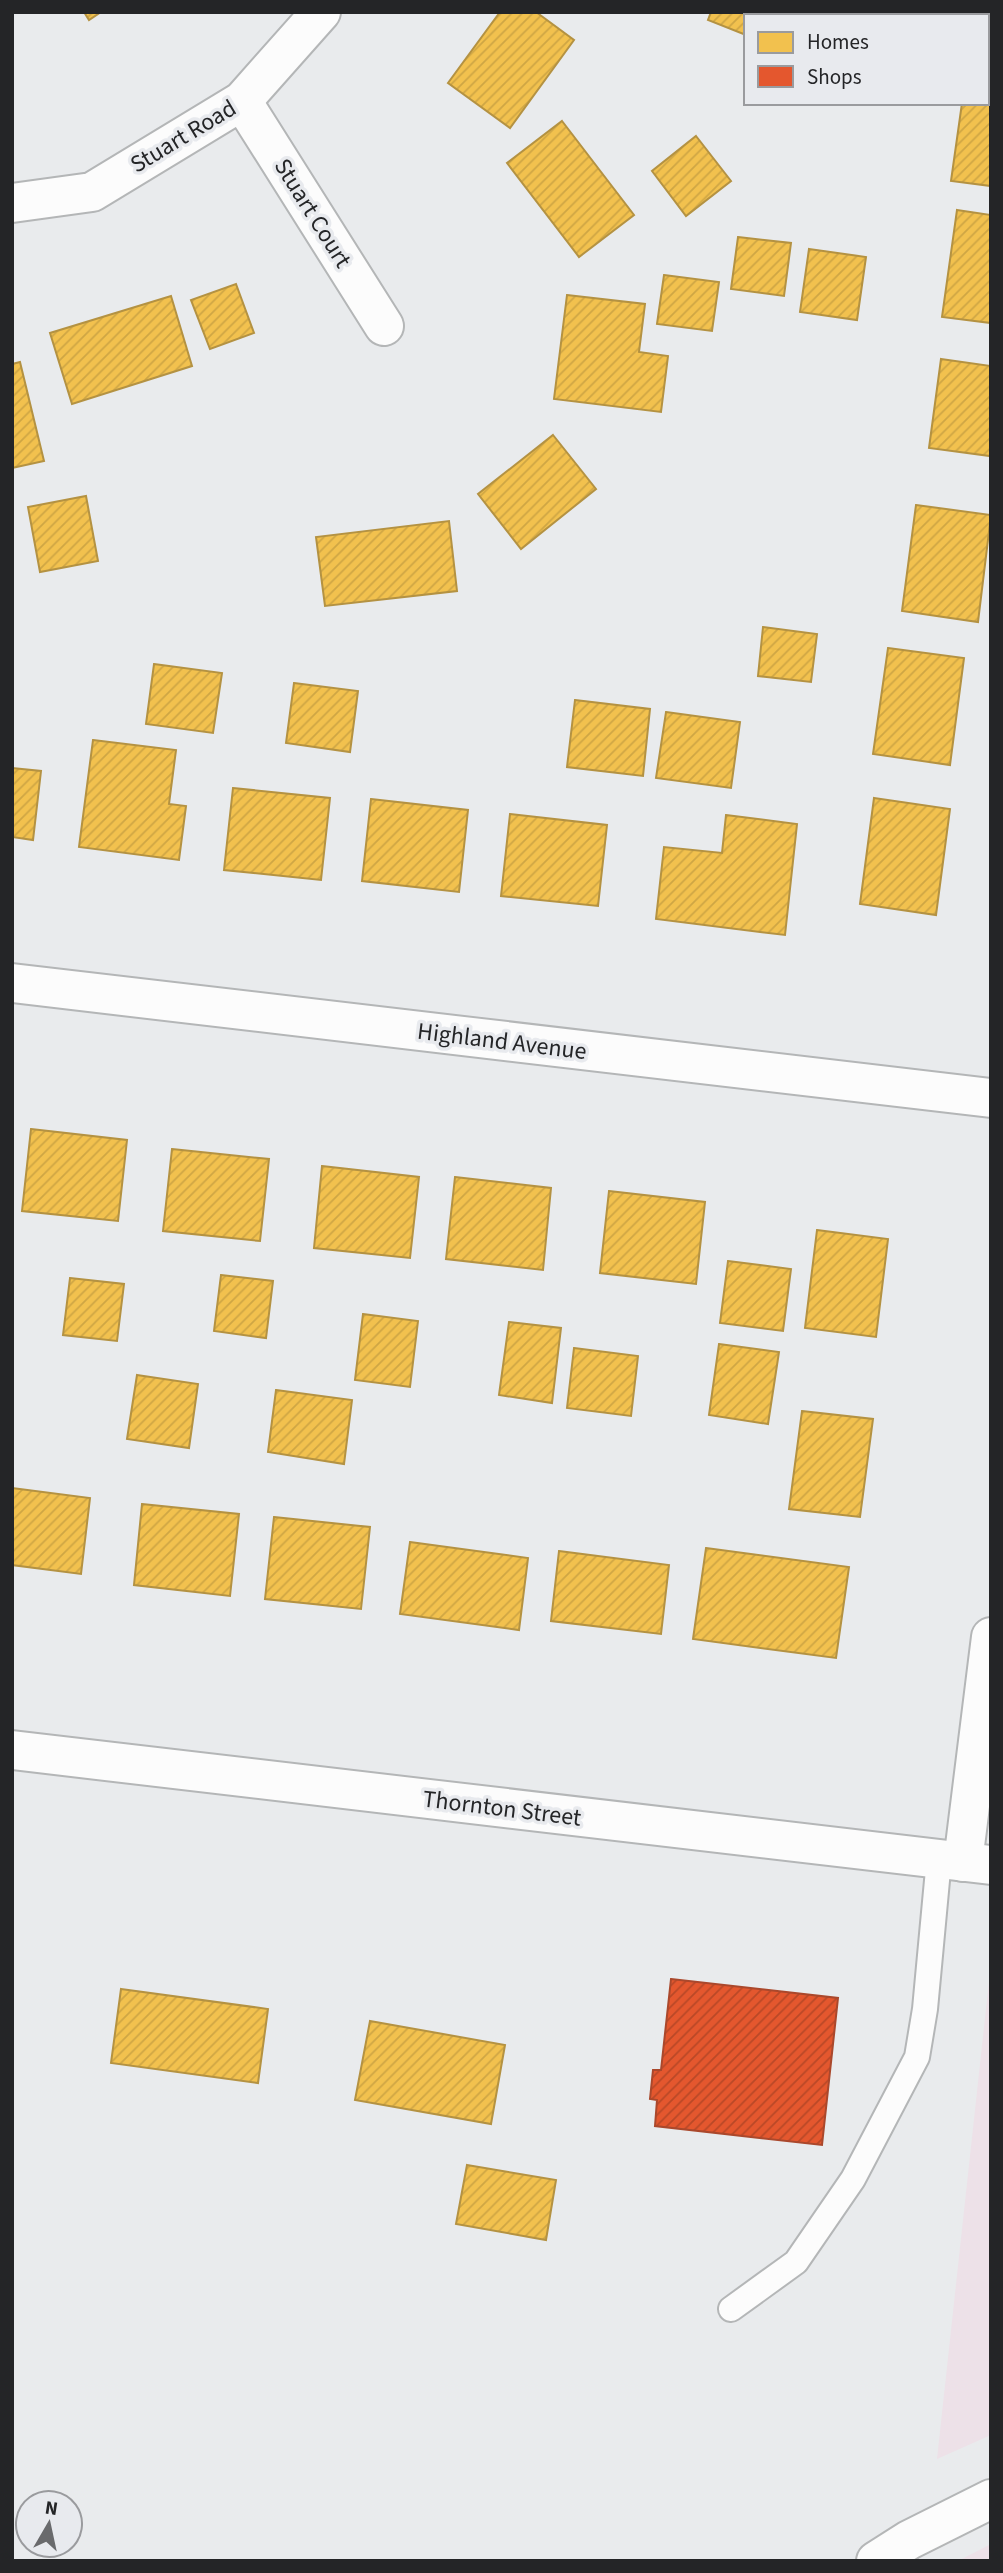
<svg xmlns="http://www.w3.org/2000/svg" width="1003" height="2573" viewBox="0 0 1003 2573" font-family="'Source Sans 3',sans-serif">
  <defs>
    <pattern id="homes-hatch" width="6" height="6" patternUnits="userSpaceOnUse" patternTransform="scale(1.75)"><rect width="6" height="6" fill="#f2c14e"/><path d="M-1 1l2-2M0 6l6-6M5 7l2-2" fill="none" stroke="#cfa644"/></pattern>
    <pattern id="shops-hatch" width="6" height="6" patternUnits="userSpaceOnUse" patternTransform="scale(1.75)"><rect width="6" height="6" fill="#e4572e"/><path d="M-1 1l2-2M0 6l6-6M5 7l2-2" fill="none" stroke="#b94827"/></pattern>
  </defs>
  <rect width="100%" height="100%" fill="#e9ebed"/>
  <!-- commercial -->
  <g fill="#ede1e8">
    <path d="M991,1963V2435L937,2459Z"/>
    <path d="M991,2544V2561H958Z"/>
  </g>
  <!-- homes -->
  <g fill="url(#homes-hatch)" stroke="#b49242" stroke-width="2">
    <path d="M84,12H101L89,20Z"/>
    <path d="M500,12H536L574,40L510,128L448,83Z"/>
    <path d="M711,12H772L770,16H746V35L708,20Z"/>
    <path d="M845,12H908L907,16H845Z"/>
    <path d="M974,12H991V38L987,37V16H974Z"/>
    <path d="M987,78H991V186L951,181L962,103H987Z"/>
    <path d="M562,121L634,215L579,257L507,163Z"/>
    <path d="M696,136L731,181L686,216L652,171Z"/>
    <path d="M957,210L991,215V323L942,317Z"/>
    <path d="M738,237L791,243L784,296L731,289Z"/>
    <path d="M809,249L866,257L857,320L800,312Z"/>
    <path d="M664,275L719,282L712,331L657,324Z"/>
    <path d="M236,284L254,333L210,349L191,300Z"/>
    <path d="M567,295L645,304L639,352L668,356L661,412L554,399Z"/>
    <path d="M171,296L192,366L72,404L50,333Z"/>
    <path d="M941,359L991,366L990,456L929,448Z"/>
    <path d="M20,362L44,461L12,468V364Z"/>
    <path d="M553,435L596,489L521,549L478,494Z"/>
    <path d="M86,496L98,561L40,572L28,507Z"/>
    <path d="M916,505L991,515L978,622L902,611Z"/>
    <path d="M449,521L457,591L325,606L316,537Z"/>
    <path d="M763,627L817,634L811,682L758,676Z"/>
    <path d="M888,648L964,658L950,765L873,754Z"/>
    <path d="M154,664L222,673L213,733L146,724Z"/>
    <path d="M294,683L358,691L350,752L286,743Z"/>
    <path d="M575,700L650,709L643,776L567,767Z"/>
    <path d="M666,712L740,722L731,788L656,778Z"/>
    <path d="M93,740L176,750L169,804L186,806L179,860L79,847Z"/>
    <path d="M12,768L41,771L33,840L12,837Z"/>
    <path d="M233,788L330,798L321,880L224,870Z"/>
    <path d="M874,798L950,809L936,915L860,904Z"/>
    <path d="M371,799L468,810L459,892L362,881Z"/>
    <path d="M510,814L607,825L598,906L501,896Z"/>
    <path d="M726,815L797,824L785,935L656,919L664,847L722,853Z"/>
    <path d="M31,1129L127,1140L118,1221L22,1211Z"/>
    <path d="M172,1149L269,1159L260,1241L163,1231Z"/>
    <path d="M322,1166L419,1177L410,1258L314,1248Z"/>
    <path d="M455,1177L551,1188L543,1270L446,1259Z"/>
    <path d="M609,1191L705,1202L696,1284L600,1273Z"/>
    <path d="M817,1230L888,1239L876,1337L805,1328Z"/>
    <path d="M728,1261L791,1269L783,1331L720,1323Z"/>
    <path d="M221,1275L273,1281L266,1338L214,1331Z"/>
    <path d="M70,1278L124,1284L117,1341L63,1335Z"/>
    <path d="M363,1314L418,1321L410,1387L355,1380Z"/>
    <path d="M509,1322L561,1328L552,1403L499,1395Z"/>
    <path d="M719,1344L779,1352L768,1424L709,1415Z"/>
    <path d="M574,1348L638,1356L631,1416L567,1408Z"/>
    <path d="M137,1375L198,1384L189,1448L127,1439Z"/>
    <path d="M276,1390L352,1400L344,1464L268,1452Z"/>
    <path d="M802,1411L873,1419L860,1517L789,1509Z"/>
    <path d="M12,1488L90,1498L81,1574L12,1565Z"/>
    <path d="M142,1504L239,1514L230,1596L134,1585Z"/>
    <path d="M274,1517L370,1527L361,1609L265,1599Z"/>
    <path d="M410,1542L528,1558L519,1630L400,1614Z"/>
    <path d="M706,1548L849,1567L836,1658L693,1639Z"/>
    <path d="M559,1551L669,1565L661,1634L551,1621Z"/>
    <path d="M121,1989L268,2009L258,2083L111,2063Z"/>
    <path d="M370,2021L505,2045L491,2124L355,2100Z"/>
    <path d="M467,2165L556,2180L546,2240L456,2224Z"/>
  </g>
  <!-- shops -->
  <path fill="url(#shops-hatch)" stroke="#aa482c" stroke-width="2" d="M671,1979L838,1998L822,2145L655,2126L657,2100L650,2099L653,2070H661Z"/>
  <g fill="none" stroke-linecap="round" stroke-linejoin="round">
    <defs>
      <path id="service" d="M731,2309L796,2262L853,2179L917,2057L925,2009L939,1859"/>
      <g id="minor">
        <path d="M242,101L384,326"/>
        <path d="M12,203L92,192L242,101L321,12"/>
        <path d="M12,983L991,1098"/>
        <path d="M963,1862L991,1637"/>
      </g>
      <path id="tertiary" d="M12,1750L991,1865"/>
      <path id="secondary" d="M876,2561L909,2540L991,2499"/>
    </defs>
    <!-- service casing -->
    <use href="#service" stroke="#b4b6b7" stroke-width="28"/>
    <!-- minor casing -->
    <use href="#minor" stroke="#b4b6b7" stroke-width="42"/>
    <!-- tertiary casing -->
    <use href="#tertiary" stroke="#b4b6b7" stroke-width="42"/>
    <!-- secondary casing -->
    <use href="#secondary" stroke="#b4b6b7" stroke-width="42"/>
    <!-- service -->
    <use href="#service" stroke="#fcfcfc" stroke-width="24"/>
    <!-- minor -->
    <use href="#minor" stroke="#fcfcfc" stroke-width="38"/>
    <!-- tertiary -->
    <use href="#tertiary" stroke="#fcfcfc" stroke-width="38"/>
    <!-- secondary -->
    <use href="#secondary" stroke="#fcfcfc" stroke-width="38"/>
  </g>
  <g text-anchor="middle" stroke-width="7" stroke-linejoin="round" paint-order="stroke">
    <!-- street labels -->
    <g font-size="24" fill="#242527" stroke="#e8eaee">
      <text transform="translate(183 136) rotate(-31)" y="8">Stuart Road</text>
      <text transform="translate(313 213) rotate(58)" y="8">Stuart Court</text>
      <text transform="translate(502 1041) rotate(7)" y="8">Highland Avenue</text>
      <text transform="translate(502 1808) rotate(7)" y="8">Thornton Street</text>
    </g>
  </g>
  <!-- border -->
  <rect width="1003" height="2573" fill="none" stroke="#242527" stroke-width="28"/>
  <!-- legend -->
  <rect x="744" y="14" width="245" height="91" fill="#e8eaee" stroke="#9a9b9e" stroke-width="2"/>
  <rect x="758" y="32" width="35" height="21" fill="#f2c14e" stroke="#9a9b9e" stroke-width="2"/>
  <text x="807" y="49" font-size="21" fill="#242527">Homes</text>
  <rect x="758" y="66" width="35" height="21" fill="#e4572e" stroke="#9a9b9e" stroke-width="2"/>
  <text x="807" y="84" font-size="21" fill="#242527">Shops</text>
  <!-- north arrow -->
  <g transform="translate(49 2524) rotate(9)"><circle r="33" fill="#e8eaee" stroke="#9a9b9e" stroke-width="2"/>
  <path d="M0-5L12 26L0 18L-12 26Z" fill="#696a6c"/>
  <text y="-10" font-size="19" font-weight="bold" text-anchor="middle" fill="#242527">N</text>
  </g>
</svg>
